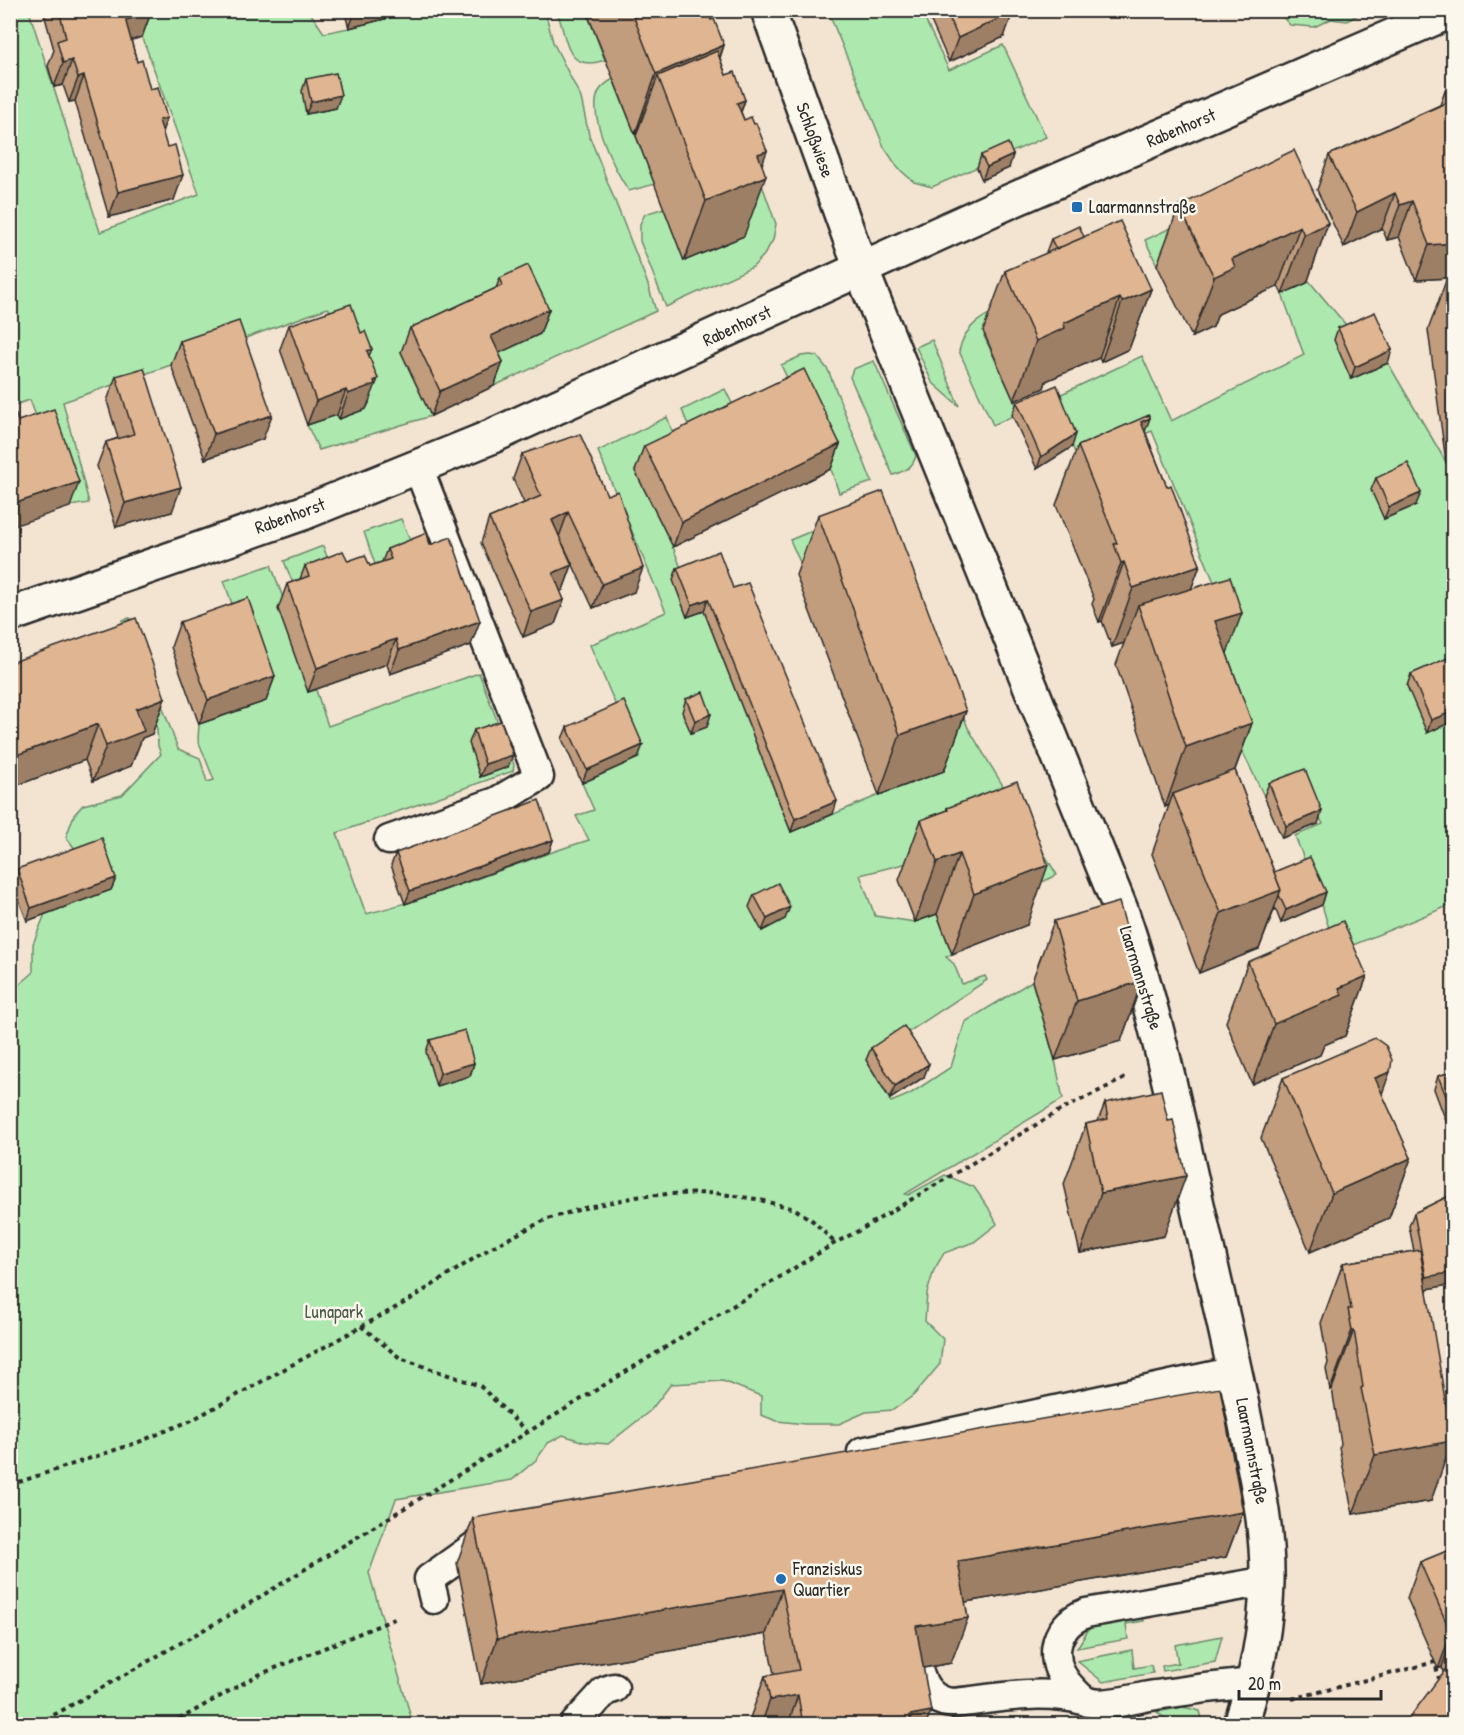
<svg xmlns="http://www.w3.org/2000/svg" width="1464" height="1735" viewBox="0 0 1464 1735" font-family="'Patrick Hand',sans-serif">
  <rect width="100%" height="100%" fill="#f3e3d1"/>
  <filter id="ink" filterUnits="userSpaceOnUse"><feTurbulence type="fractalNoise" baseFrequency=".0167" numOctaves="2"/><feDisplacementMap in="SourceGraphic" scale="12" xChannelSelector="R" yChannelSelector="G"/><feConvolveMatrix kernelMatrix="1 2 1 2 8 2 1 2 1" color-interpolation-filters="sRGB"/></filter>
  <g filter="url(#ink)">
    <!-- green -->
    <g fill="#ade8ae" stroke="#6c8a6c" stroke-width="1.5">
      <path d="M10,11H29L100,232L199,194L133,11H309L324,33L349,28L397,16L396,11H545L553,42L581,98L589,135L647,282L656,311L494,386L482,361L401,352L431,416L319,450L307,425L369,403L342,329L328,308L171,365L63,402L89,503L70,506L30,400L11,406Z"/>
      <path d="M557,11H586L605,60C565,73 568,41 557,11Z"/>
      <path d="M828,11H921L949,70L1003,45L1046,137L932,187L914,182L898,168L884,147Z"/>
      <path d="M1277,11H1365L1347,21L1331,19L1314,27L1290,25Z"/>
      <path d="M613,79L655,184L629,191C615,171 590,120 597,96C599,88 606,83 613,79Z"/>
      <path d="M761,182L776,224L773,240L764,255L753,267L666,307L640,241V224L645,214L664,208L685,260Z"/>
      <path d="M1274,208L1309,281L1352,332L1350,379L1388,363L1446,462L1453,460V904L1336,952L1322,905L1295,836L1323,824L1300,781L1264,796L1206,676L1232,626L1152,431L1078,460L1053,398L1142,356L1171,421L1304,355L1282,294L1306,283Z"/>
      <path d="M1194,217L1206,242L1157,265L1145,240Z"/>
      <path d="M1017,300L1024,316L984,336L1020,413L993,425L959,351C966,319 991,314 1017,300Z"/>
      <path d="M932,340L959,406L932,382L916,347Z"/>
      <path d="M810,355L817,356L828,370L872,482L839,493L831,469L781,365L801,356Z"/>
      <path d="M874,361L916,456C912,469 904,471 893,475L850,377L853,369Z"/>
      <path d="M725,389L740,420L695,442L682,410Z"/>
      <path d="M667,417L679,449L635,471L673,547L684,576L673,579L687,617L704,611L791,832L879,795L944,771L804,571L790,540L882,502L968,728L1057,875L1015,895L995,841L860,875L875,916L915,922L937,914L952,954L946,957L954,964L962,984L985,976L987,980L866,1060L891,1102L910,1094L951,1067L965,1022L1032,981L1055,1060L1063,1099L905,1194L908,1195L945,1175L974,1187L988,1207L997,1224L974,1242L944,1253L934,1270L927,1293L925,1321L943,1339L940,1364L914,1395L893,1410L866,1412L839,1424H805L777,1421L761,1415V1396L723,1381L671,1384L651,1410L608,1444L584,1442L563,1435L548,1443L536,1460L512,1480L396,1499L369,1573L413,1724H11V984H20L33,973V944L45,914L114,869L86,863L66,837L74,815L83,805L122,795L161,754L158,746L157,729L122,620L130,618L178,749L200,758L207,782L214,780L198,740L199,724L266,701L224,581L271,565L286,606L308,692L316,690L328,726L479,673L514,765L513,771L337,833L366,914C442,895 514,863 589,840L576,816L594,810L582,783L638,757L590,645L666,612L598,451Z"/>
      <path d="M401,519L418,558L378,573L364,532Z"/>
      <path d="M323,546L334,575L296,591L284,561Z"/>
      <path d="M1143,1616L1144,1621L1126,1624L1128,1639L1077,1648L1090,1627Z"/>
      <path d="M1222,1636L1215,1662L1163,1671L1162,1666L1178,1663L1175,1645Z"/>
      <path d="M1132,1650L1134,1668L1151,1665L1153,1673L1103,1682L1077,1661Z"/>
      <path d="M1183,1707L1200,1711L1202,1719L1200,1724H1172L1157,1712Z"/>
    </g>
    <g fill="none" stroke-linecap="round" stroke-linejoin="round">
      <defs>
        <g id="lane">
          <path d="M389,840L496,802L539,777L418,467"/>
          <path d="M862,1452L1236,1371"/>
          <path d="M434,1599L429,1579L492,1534"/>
          <path d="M918,1669C922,1687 932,1701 952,1703C995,1699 1040,1688 1083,1700"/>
          <path d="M1252,1683C1220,1686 1188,1690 1156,1695C1138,1697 1106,1708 1088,1702C1082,1700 1078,1695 1074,1691C1047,1665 1050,1627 1086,1613L1267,1581"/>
          <path d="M575,1724L605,1691L614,1688"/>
        </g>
        <g id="street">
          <path d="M768,10L861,269L1121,910C1156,1012 1177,1117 1201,1222C1217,1291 1233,1360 1247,1430C1257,1480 1268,1530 1267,1582C1266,1630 1256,1679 1241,1724"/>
          <path d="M10,615L303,513L486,439L1006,203L1453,10"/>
        </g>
      </defs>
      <!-- lane casing -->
      <use href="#lane" stroke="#2b2b2b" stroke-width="33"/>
      <!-- street casing -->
      <use href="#street" stroke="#2b2b2b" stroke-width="38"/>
      <!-- path -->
      <g stroke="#2b2b2b" stroke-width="4" stroke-dasharray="4.5 4.5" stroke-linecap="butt">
        <path d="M361,1326L400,1358L480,1386L527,1432"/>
        <path d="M10,1485L139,1442L192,1420L406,1302L492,1247L547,1219L588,1207L636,1197L668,1194L715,1193L756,1199L795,1209L813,1221L835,1243"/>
        <path d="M1292,1699L1435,1662L1440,1683"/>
        <path d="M38,1724L242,1608L835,1243L862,1229L1059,1111L1125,1078"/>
        <path d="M171,1724L256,1676L397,1618"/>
      </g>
      <!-- lane -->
      <use href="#lane" stroke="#fbf7ec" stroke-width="28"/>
      <!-- street -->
      <use href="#street" stroke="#fbf7ec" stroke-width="33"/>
    </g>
    <!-- wall -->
    <g fill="#c19c7d" stroke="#2b2b2b" stroke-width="1.5">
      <path d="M43,10H151V12L142,37L131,40L137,62L150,89L167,118L162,131L174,200L109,217L75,101L69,102L63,85L54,87L48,66L54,50Z"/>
      <path d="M344,10H405L404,14L349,28Z"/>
      <path d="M586,10H701L703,16L711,20L724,45L720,58L726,75L745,100L741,112L762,165L744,236L684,261L636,136L637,133L635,134Z"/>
      <path d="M926,10H1012L1004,37L949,62Z"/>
      <path d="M306,79L336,108L306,114L302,91Z"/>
      <path d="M1454,87V461L1446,462L1428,330L1447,278L1416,280L1399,237L1387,240L1382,228L1344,247L1317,190L1329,155L1440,105L1445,91Z"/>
      <path d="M981,155L1009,168L982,180L977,168Z"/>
      <path d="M1179,206L1328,223L1307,283L1282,294L1278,286L1218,314L1213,327L1192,337L1157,265Z"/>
      <path d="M1084,237L1151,289L1129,349L1101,362L1099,358L1046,381L1044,388L1014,401L983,331L1005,271L1047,253L1046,252L1051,239Z"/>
      <path d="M500,278L549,309L540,334L499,353L503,362L494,386L431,416L401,352L410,328L496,288Z"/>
      <path d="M289,325L361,333L372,349L369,356V403L366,409L339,419L337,415L307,425L280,349Z"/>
      <path d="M1338,328L1388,363L1351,379L1334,340Z"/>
      <path d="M180,341L263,439L205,459L171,365Z"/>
      <path d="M116,376L172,512L116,527L97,466L106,442L118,438L107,401Z"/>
      <path d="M1017,402L1072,447L1037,469L1012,415Z"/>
      <path d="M1145,431L1167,487L1200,565L1191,589L1227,654L1252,723L1235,770L1274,872L1326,892L1322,905L1281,923L1275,908L1259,949L1199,973L1152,854L1169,805L1165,807L1116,665L1124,643L1112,647L1102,621L1099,622L1092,604L1094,599L1056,505L1078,446Z"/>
      <path d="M840,444L831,469L673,547L635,471L644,446Z"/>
      <path d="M522,454L634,592L593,608L563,544L572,565L563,590L560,591L564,600L555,624L523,637L481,543L489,518L524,503L513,479Z"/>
      <path d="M1376,478L1416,505L1384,519L1371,490Z"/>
      <path d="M818,515L966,711L944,771L879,795L796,575Z"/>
      <path d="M430,545L471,645L390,674L387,664L308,692L278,609L287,584L300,579L305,566L348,561L370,566L382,562L387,549Z"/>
      <path d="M677,568L733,588L833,814L791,832L704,611L687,617L673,580Z"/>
      <path d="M180,622L275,676L266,701L199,724L171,647Z"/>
      <path d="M10,663L165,698L152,734L142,738L131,766L93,781L85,760L10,788Z"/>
      <path d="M1454,665V721L1427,733L1407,686L1411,674Z"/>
      <path d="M686,699L707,727L691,733L682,712Z"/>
      <path d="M567,727L638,758L582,783L562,739Z"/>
      <path d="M474,730L508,767L480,777L469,743Z"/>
      <path d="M1269,783L1318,824L1282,838L1264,796Z"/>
      <path d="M947,808L1027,925L952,954L937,914L915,922L899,880L921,820L946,811Z"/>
      <path d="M553,840L549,852L405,904L391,865L396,853Z"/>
      <path d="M17,869L116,878L111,890L27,921L12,882Z"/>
      <path d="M754,895L785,919L762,931L749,907Z"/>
      <path d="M1054,921L1142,981L1121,1041L1055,1060L1032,981Z"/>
      <path d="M1248,962L1367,976L1345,1036L1324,1045L1320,1055L1252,1084L1226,1022Z"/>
      <path d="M430,1040L474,1063L470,1076L436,1086L426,1052Z"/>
      <path d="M871,1048L924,1077L890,1099L866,1060Z"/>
      <path d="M1454,1071V1128L1449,1129L1434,1089L1438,1076Z"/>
      <path d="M1283,1078L1382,1094L1411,1158L1389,1218L1310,1252L1261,1138Z"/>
      <path d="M1105,1103L1164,1236L1080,1253L1064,1184L1086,1124L1098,1121Z"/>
      <path d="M1453,1194L1454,1284L1427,1289L1431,1501L1353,1514L1339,1448L1341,1444L1332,1389L1330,1390L1326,1369L1328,1363L1321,1323L1343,1263L1414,1251L1409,1226L1414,1213Z"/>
      <path d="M1243,1512L1226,1557L965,1602L951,1663L923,1668L926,1725H749V1721L765,1676L774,1674L766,1634L481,1684L457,1563L473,1518Z"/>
      <path d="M1454,1548V1725L1443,1672L1442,1667L1438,1669L1407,1598L1420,1562Z"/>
    </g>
    <!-- shaded-wall -->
    <g fill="#9d7f66" stroke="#2b2b2b" stroke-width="1.5">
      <path d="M356,10H405L404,14L349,28Z"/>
      <path d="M151,12L142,37L117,45L126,20Z"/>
      <path d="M1013,12L1004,37L949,62L958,38Z"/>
      <path d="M724,45L703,105L658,76L637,133L635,134L656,74Z"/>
      <path d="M72,60L63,85L54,87L63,63Z"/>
      <path d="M84,76L75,101L69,102L78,78Z"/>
      <path d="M341,95L336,108L306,114L311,102Z"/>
      <path d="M745,100L724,159L737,103Z"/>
      <path d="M167,118L158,143L159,120Z"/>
      <path d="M767,151L756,181L766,176L744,236L684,261L706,201L758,154Z"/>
      <path d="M1013,155L1009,168L982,180L987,167Z"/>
      <path d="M183,175L174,200L109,217L118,192Z"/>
      <path d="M1395,193L1382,228L1344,247L1357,212Z"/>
      <path d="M1412,201L1399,237L1387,240L1400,205Z"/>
      <path d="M1328,223L1307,283L1282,294L1304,235Z"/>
      <path d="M1300,226L1278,286L1218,314L1213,327L1192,337L1214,277L1232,259Z"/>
      <path d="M1454,243V278L1450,271L1447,278L1416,280L1429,245Z"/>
      <path d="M1151,289L1129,349L1101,362L1122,302Z"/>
      <path d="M1120,298L1099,358L1046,381L1044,388L1014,401L1036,341L1064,323Z"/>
      <path d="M549,309L540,334L482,361L491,336Z"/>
      <path d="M1392,350L1388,363L1351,379L1355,367Z"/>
      <path d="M503,362L494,386L431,416L440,391Z"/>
      <path d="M378,379L366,409L339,419L348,394Z"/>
      <path d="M346,390L337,415L307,425L316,401Z"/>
      <path d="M272,415L263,439L205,459L214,434Z"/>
      <path d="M1150,418L1128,478L1141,422Z"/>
      <path d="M1076,434L1072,447L1037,469L1041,457Z"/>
      <path d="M1454,442V461L1446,462Z"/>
      <path d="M840,444L831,469L673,547L682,522Z"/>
      <path d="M79,482L70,507L10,527V505Z"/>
      <path d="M181,487L172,512L116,527L125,503Z"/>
      <path d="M1421,493L1416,505L1384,519L1389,507Z"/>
      <path d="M568,512L559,537L552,520Z"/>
      <path d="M1124,562L1102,621L1099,622L1121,563Z"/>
      <path d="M572,565L563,590L544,597L553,573Z"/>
      <path d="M1200,565L1178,625L1138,605L1124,643L1112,647L1133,588Z"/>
      <path d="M643,568L634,592L593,608L602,584Z"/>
      <path d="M708,599L704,611L687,617L692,605Z"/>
      <path d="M564,600L555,624L523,637L531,612Z"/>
      <path d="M1242,613L1220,672L1215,621Z"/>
      <path d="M480,621L471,645L390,674L399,650Z"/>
      <path d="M396,639L387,664L308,692L317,668Z"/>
      <path d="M275,676L266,701L199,724L208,700Z"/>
      <path d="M165,698L152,734L142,738L131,766L93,781L106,746L136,709Z"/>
      <path d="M966,711L944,771L879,795L900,735Z"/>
      <path d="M1454,711V721L1427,733L1431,720Z"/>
      <path d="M711,714L707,727L691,733L695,721Z"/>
      <path d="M1252,723L1230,783L1173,794L1169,805L1165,807L1186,747Z"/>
      <path d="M98,724L85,760L10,788V765L14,756Z"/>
      <path d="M643,745L638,758L582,783L587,770Z"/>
      <path d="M513,755L508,767L480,777L485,764Z"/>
      <path d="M837,801L833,814L791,832L795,819Z"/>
      <path d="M1322,811L1318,824L1282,838L1286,826Z"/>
      <path d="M553,840L549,852L405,904L410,891Z"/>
      <path d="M959,854L937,914L915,922L937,862Z"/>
      <path d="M1048,865L1027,925L952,954L974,894Z"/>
      <path d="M116,878L111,890L27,921L31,908Z"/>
      <path d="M1281,890L1259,949L1199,973L1221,913Z"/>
      <path d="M1326,892L1322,905L1281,923L1286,910Z"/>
      <path d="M790,907L785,919L762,931L767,919Z"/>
      <path d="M1367,976L1345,1036L1324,1045L1320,1055L1252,1084L1274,1024L1339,988Z"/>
      <path d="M1142,981L1121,1041L1055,1060L1077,1001Z"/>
      <path d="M474,1063L470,1076L436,1086L440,1073Z"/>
      <path d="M929,1064L924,1077L890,1099L895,1086Z"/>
      <path d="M1390,1072L1368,1132L1375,1078Z"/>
      <path d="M1454,1118V1128L1449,1129Z"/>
      <path d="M1411,1158L1389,1218L1310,1252L1332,1193Z"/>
      <path d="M1186,1176L1164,1236L1080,1253L1101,1193Z"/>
      <path d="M1454,1272V1284L1422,1290L1426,1277Z"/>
      <path d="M1352,1330H1354L1332,1389L1330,1390Z"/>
      <path d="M1452,1441L1431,1501L1353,1514L1375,1455Z"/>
      <path d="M1243,1512L1226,1557L942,1606L958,1561Z"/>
      <path d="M782,1589L766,1634L481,1684L497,1639Z"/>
      <path d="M968,1618L951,1663L900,1672L916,1626Z"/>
      <path d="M1454,1632L1442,1667L1438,1669L1451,1633Z"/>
      <path d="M798,1695L788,1725H761L770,1700Z"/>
      <path d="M931,1711L926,1725H906L910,1715Z"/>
    </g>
    <!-- building -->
    <g fill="#e0b591" stroke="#2b2b2b" stroke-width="1.5">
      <path d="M59,10H151V12L126,20V22L137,62L142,60L150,89L158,87L167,118L159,120L167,147L175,145L183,175L118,192L84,76L78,78L72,60L63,63L57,41L66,38Z"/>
      <path d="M631,10H701L703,16L708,14L711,20L714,19L724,45L656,74Z"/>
      <path d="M946,10H1012L1013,12L958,38Z"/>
      <path d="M717,51L726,75L735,72L745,100L737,103L744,120L751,117L754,124L756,123L767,151L758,154L766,176L706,201L658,76Z"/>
      <path d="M336,73L341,95L311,102L306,79Z"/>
      <path d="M1454,87V243L1429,245L1412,201L1400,205L1395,193L1357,212L1329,155L1448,102L1445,91Z"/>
      <path d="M1008,143L1013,155L987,167L981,155Z"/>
      <path d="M1294,150L1328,223L1304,235L1300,226L1232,259L1235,267L1214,277L1179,206Z"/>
      <path d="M1120,221L1151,289L1122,302L1120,298L1064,323L1065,328L1036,341L1005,271Z"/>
      <path d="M1079,226L1084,237L1056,249L1051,239Z"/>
      <path d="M528,265L549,309L491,336L503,362L440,391L410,328L503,285L500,278Z"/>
      <path d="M1454,270V299L1450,271Z"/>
      <path d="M351,304L361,333L365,331L372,349L367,351L378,379L374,381L375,384L348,394L346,390L316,401L289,325Z"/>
      <path d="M1375,312L1392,350L1355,367L1338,328Z"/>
      <path d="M239,321L272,415L214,434L180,341Z"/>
      <path d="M144,368L181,487L125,503L106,442L134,434L116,376Z"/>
      <path d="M804,369L840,444L682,522L644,446Z"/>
      <path d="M1057,385L1076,434L1041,457L1017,402Z"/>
      <path d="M54,409L79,482L10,505V415L16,414L18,421Z"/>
      <path d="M1149,415L1150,418L1141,422L1167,487L1171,485L1200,565L1133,588L1124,562L1121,563L1114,544L1117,543L1078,446Z"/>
      <path d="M580,434L607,495L618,491L643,568L602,584L568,512L552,520L572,565L553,573L564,600L531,612L489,518L541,496L522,454Z"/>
      <path d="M1408,463L1421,493L1389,507L1376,478Z"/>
      <path d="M883,491L966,711L900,735L818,515Z"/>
      <path d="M427,533L430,545L451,537L480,621L399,650L396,639L317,668L287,584L309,576L305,566L343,551L348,561L365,555L370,566L391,559L387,549Z"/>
      <path d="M719,551L733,588L748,583L837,801L795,819L708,599L692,605L677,568Z"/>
      <path d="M1230,577L1242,613L1215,621L1252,723L1186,747L1138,605Z"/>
      <path d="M248,598L275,676L208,700L180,622Z"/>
      <path d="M136,618L165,698L136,709L144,731L106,746L98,724L14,756L10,746V663Z"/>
      <path d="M1450,657L1454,665V711L1431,720L1411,674Z"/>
      <path d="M703,692L711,714L695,721L686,699Z"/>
      <path d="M624,701L643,745L587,770L567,727Z"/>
      <path d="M501,721L513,755L485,764L474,730Z"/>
      <path d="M1305,769L1322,811L1286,826L1269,783Z"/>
      <path d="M1235,770L1281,890L1221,913L1173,794Z"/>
      <path d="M1017,781L1048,865L974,894L959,854L937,862L921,820L948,810L947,808Z"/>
      <path d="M539,800L553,840L410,891L396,853Z"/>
      <path d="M102,838L116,878L31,908L17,869Z"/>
      <path d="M1310,857L1326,892L1286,910L1279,895L1281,890L1274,872Z"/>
      <path d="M778,883L790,907L767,919L754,895Z"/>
      <path d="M1119,902L1142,981L1077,1001L1054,921Z"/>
      <path d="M1343,921L1367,976L1339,988L1342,995L1274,1024L1248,962Z"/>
      <path d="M904,1026L929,1064L895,1086L871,1048Z"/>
      <path d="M465,1030L474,1063L440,1073L430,1040Z"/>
      <path d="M1375,1038L1386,1046L1392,1060L1390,1072L1375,1078L1411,1158L1332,1193L1283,1078Z"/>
      <path d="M1454,1071V1116L1438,1076Z"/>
      <path d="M1161,1090L1168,1121L1173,1120L1186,1176L1101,1193L1086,1124L1108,1119L1105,1103Z"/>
      <path d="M1453,1194L1454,1272L1426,1277L1414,1213Z"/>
      <path d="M1420,1250L1452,1441L1375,1455L1361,1388L1363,1387L1354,1330H1352L1348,1309H1351L1343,1263Z"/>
      <path d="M1220,1388L1243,1512L958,1561L968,1618L916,1626L931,1711L910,1715L911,1725H803L798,1695L770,1700L765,1676L799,1670L782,1589L497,1639L473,1518Z"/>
      <path d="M1454,1548V1632L1451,1633L1420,1562Z"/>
      <path d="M1454,1664V1725H1404L1448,1666L1450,1669Z"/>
      <path d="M1027,1720L1028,1725H1000Z"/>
    </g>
  </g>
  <!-- markers -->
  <g fill="#1f6fb2" stroke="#fbf7ec" stroke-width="2">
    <rect x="1071" y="201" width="12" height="12" rx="3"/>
    <circle cx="781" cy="1579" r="6"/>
  </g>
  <g text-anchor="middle" stroke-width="5" stroke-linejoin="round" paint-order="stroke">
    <!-- street labels -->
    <g font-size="18" fill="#2b2b2b" stroke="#fbf7ec">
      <text transform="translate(1181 128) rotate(-23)" y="6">Rabenhorst</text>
      <text transform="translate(815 140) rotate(70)" y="6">Schloßwiese</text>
      <text transform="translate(737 326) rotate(-25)" y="6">Rabenhorst</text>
      <text transform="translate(290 516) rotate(-20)" y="6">Rabenhorst</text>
      <text transform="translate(1141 978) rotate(73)" y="6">Laarmannstraße</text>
      <text transform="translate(1252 1451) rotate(79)" y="6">Laarmannstraße</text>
    </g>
    <!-- poi labels -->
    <g font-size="18" fill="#2b2b2b" stroke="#fbf7ec" text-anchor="start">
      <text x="1089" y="213">Laarmannstraße</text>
      <text x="793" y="1575">Franziskus<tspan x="793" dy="21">Quartier</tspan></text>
    </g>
    <!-- park labels -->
    <g font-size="18" fill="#4c5a4c" stroke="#fbf7ec">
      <text x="334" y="1318">Lunapark</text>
    </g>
  </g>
  <!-- margin -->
  <rect width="1464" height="1735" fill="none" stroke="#fbf7ec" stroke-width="36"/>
  <rect x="18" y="18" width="1428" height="1699" fill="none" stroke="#2b2b2b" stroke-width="2" filter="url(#ink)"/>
  <!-- scale -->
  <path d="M1239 1690v9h142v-9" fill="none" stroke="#2b2b2b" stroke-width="3"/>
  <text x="1248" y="1690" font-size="18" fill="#2b2b2b" stroke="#fbf7ec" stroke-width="4.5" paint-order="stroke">20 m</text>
</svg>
